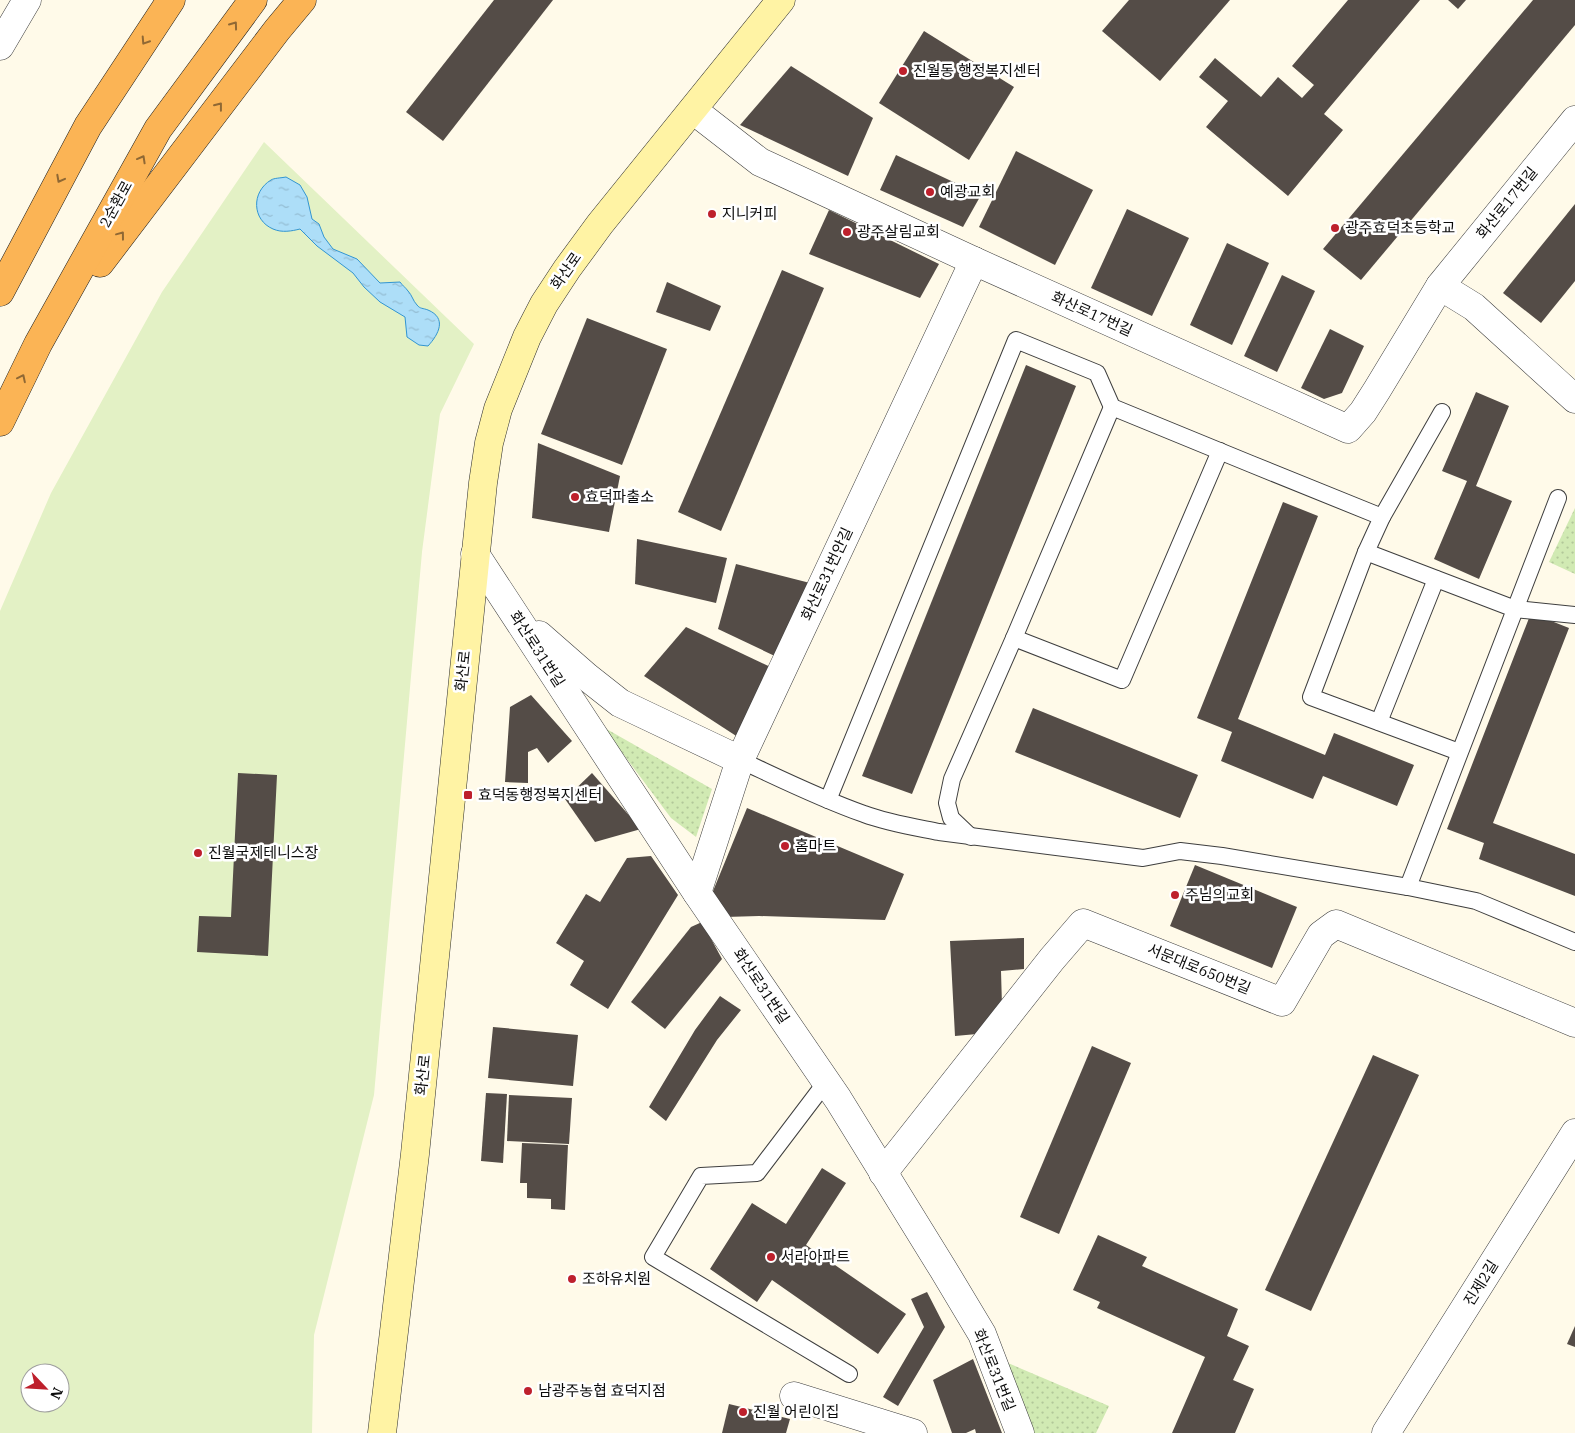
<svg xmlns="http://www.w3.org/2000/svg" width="1575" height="1433" viewBox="0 0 1575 1433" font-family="'IBM Plex Serif','Noto Sans KR',serif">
  <defs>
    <pattern id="park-dots" width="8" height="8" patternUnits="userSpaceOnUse" patternTransform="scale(1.25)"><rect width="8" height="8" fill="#d1eab3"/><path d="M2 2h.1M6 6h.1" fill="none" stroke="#b2c799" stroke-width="1.8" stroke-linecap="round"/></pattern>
    <pattern id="water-ripples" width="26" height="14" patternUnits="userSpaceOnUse" patternTransform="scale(1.25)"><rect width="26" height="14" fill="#addef8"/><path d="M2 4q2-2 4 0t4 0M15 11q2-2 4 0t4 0" fill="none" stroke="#94bdd3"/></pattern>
  </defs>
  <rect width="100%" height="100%" fill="#fffae9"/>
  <!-- park -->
  <g fill="url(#park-dots)">
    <path d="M1575,508V574L1549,562Z"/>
    <path d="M603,727L712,789L696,837L671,818Z"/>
    <path d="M1001,1360L1109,1406L1096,1433H1032Z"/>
  </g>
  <!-- pitch -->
  <path fill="#e3f1c5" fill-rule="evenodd" d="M264,142L474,344L440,414L422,552L374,1095L314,1335L312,1433H0V611L51,493L162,292ZM30,1373H60V1403H30Z"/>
  <!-- water -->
  <path fill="url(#water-ripples)" stroke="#3295d1" d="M286,177L300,185L307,197L312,219L319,224L324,237L333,249L357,259L380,283L400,282C402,285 406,288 408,291C412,295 413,301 417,305C420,309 423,308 428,310C447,318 439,334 428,346L419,345L407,337L405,317L380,302L364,287L353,273L317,246L300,229C292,231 282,233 273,229C252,220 251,192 271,180C274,178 281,178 286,177Z"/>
  <!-- building -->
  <g fill="#544c47">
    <path d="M494,0H553L443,141L406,112Z"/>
    <path d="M1129,0H1230L1160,81L1102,31Z"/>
    <path d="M1348,0H1420L1324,114L1343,130L1288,196L1206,127L1228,101L1199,77L1215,58L1261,97L1278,77L1302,98L1314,85L1292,66Z"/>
    <path d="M1448,0H1466L1458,9Z"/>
    <path d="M1533,0H1575V25L1361,280L1323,249Z"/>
    <path d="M924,31L1014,87L969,160L879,103Z"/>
    <path d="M791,66L873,118L848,176L740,125Z"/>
    <path d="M1016,151L1093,190L1055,265L979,227Z"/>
    <path d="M896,155L981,195L963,227L880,190Z"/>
    <path d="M1575,204V281L1541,323L1503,293Z"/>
    <path d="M1127,209L1189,238L1152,316L1091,288Z"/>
    <path d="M829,210L939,264L920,298L809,254Z"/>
    <path d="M1227,243L1269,263L1232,345L1190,325Z"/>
    <path d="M782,270L824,288L721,531L678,512Z"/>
    <path d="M1282,275L1315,291L1277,372L1244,356Z"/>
    <path d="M667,282L721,306L710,331L656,312Z"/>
    <path d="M587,318L667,349L622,465L541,434Z"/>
    <path d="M1330,329L1364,346L1342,393L1324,399L1301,388Z"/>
    <path d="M1026,365L1076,386L912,794L862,776Z"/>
    <path d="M1476,392L1509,406L1476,486L1512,501L1479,579L1434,559L1467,481L1442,471Z"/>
    <path d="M538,443L620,476L609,532L532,518Z"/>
    <path d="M1283,502L1318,516L1238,719L1325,755L1334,733L1414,765L1397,806L1323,776L1313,799L1221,761L1232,732L1197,718Z"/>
    <path d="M637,539L727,558L716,603L635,584Z"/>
    <path d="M736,564L810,583L779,658L718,629Z"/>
    <path d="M1531,613L1569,628L1493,823L1575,854V896L1479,859L1484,843L1447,829Z"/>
    <path d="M686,627L779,671L747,743L644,676Z"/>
    <path d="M531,695L572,741L548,763L537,748L528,752V783L505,782L510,707Z"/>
    <path d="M1033,708L1198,775L1180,818L1015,752Z"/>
    <path d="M238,773L277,775L268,956L197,952L199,916L231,917Z"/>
    <path d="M592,773L641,829L595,842L565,799Z"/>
    <path d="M747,808L904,874L885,920L759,916L725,917L711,896Z"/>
    <path d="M651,856L678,895L608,1009L570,985L584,961L556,943L586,894L600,902L627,858Z"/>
    <path d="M1195,865L1297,907L1272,968L1170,926Z"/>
    <path d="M702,922L722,959L665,1029L631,1002L691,927Z"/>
    <path d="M1024,938V969L1001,971L1002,1006L977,1034L955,1036L950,941Z"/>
    <path d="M720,996L741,1010L717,1040L666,1121L649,1107L695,1030Z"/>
    <path d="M493,1027L578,1035L573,1086L488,1078Z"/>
    <path d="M1092,1046L1131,1063L1059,1234L1020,1217Z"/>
    <path d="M1373,1055L1419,1075L1311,1311L1265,1290Z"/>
    <path d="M486,1093L507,1094L503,1163L481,1161Z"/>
    <path d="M509,1095L572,1098L569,1144L507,1141Z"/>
    <path d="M522,1143L568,1145L565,1210L551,1209V1199L527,1198V1183H520Z"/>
    <path d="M822,1168L846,1183L806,1245L906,1314L878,1354L772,1280L757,1302L710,1269L752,1203L786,1224Z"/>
    <path d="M1098,1235L1147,1257L1142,1266L1238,1309L1227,1336L1249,1346L1233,1380L1254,1389L1235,1433H1172L1205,1357L1097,1308L1100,1302L1073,1290Z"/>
    <path d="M927,1292L945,1327L898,1406L883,1397L924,1327L911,1299Z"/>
    <path d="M1575,1326V1347L1567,1344Z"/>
    <path d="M973,1359L1002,1433H976L975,1429L966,1433H952L933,1380Z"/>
    <path d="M729,1404L790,1419L786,1433H722Z"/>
  </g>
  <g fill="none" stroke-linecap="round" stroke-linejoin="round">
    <defs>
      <g id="service">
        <path d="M1442,412L1382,517L1366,552L1311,697L1459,752"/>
        <path d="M1366,552L1515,609L1575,615"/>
        <path d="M1014,638L1122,680L1220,451"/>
        <path d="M1379,722L1436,579"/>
        <path d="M740,760C781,779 821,799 864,814C888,823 914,827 939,832L1143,858L1180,851L1222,856L1408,887L1476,901L1575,942"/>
        <path d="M828,800L1016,340L1097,373L1112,407L1251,464L1382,517"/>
        <path d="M971,837L951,818L947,803L952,779L1014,638L1112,407"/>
        <path d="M1408,887L1558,498"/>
        <path d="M826,1082L757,1173L701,1176L653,1257L849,1374"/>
      </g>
      <g id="minor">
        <path d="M693,110L760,162L974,261L1348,429L1363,412L1377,390L1440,286L1575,120"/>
        <path d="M1440,286L1474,307L1575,399"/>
        <path d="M475,554L697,893L838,1099L943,1269L982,1334L1020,1433"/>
        <path d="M539,635L587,677L620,703L740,760"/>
        <path d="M697,893L740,760L974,261"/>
        <path d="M883,1173L1052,959L1083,923L1282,1002L1321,935L1336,924L1575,1023"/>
        <path d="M794,1396L913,1433"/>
        <path d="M1386,1433L1575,1133"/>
      </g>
      <path id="tertiary" d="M0,46L27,0"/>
      <path id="secondary" d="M382,1433L415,1154L483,483L489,443L498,409L527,337L544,304L567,269L600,224L781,0"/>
      <g id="trunk">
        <path d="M100,263L277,30L302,0"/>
        <path d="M0,292L88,126L171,0"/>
        <path d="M0,422L38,344L158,129L253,0"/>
      </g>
    </defs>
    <!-- service casing -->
    <use href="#service" stroke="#3e3e3e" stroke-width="18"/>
    <!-- minor casing -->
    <use href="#minor" stroke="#3e3e3e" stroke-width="29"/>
    <!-- tertiary casing -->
    <use href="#tertiary" stroke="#3e3e3e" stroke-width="29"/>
    <!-- secondary casing -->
    <use href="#secondary" stroke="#2d2d2d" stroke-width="29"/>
    <!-- trunk casing -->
    <use href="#trunk" stroke="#1c1c1c" stroke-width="29"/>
    <!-- service -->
    <use href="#service" stroke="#fff" stroke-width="16"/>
    <!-- minor -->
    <use href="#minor" stroke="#fff" stroke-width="28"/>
    <!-- tertiary -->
    <use href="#tertiary" stroke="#fff" stroke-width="28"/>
    <!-- secondary -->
    <use href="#secondary" stroke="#fff3a4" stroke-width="28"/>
    <!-- trunk -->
    <use href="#trunk" stroke="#fbb455" stroke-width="28"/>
  </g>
  <!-- one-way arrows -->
  <defs><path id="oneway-chevron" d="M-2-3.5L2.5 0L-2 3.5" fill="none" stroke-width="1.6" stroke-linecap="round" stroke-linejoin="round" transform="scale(1.25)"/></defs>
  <g stroke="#8f6834">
    <use href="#oneway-chevron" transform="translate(234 25) rotate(-54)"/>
    <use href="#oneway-chevron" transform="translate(145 41) rotate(123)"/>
    <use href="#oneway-chevron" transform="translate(219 106) rotate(-52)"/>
    <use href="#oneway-chevron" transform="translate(142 159) rotate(-61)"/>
    <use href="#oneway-chevron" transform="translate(60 179) rotate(118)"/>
    <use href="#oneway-chevron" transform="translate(121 235) rotate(-53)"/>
    <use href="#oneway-chevron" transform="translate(22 378) rotate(-64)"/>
  </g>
  <!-- markers -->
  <g fill="#be202c" stroke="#fff" stroke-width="2">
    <circle cx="903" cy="71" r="5"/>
    <circle cx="930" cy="192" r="5"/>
    <circle cx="712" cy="214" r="5"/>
    <circle cx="1335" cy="228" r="5"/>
    <circle cx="847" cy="232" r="5"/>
    <circle cx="575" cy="497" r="5"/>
    <rect x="463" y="790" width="10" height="10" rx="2.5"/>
    <circle cx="785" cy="846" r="5"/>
    <circle cx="198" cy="853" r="5"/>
    <circle cx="1175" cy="895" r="5"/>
    <circle cx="771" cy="1257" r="5"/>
    <circle cx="572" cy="1279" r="5"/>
    <circle cx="528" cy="1391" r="5"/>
    <circle cx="743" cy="1412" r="5"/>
  </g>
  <g text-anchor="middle" stroke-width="5" stroke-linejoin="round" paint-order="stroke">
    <!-- poi labels -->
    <g font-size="15" fill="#0b0b0b" stroke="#fff" text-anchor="start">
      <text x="913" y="76">진월동 행정복지센터</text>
      <text x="940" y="197">예광교회</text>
      <text x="722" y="219">지니커피</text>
      <text x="1345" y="233">광주효덕초등학교</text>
      <text x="857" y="237">광주살림교회</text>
      <text x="585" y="502">효덕파출소</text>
      <text x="478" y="800">효덕동행정복지센터</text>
      <text x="795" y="851">홈마트</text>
      <text x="208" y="858">진월국제테니스장</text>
      <text x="1185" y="900">주님의교회</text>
      <text x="781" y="1262">서라아파트</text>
      <text x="582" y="1284">조하유치원</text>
      <text x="538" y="1396">남광주농협 효덕지점</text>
      <text x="753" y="1417">진월 어린이집</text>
    </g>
    <!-- street labels -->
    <g font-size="15" fill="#0b0b0b" stroke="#fff">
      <text transform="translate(1507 203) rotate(-51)" y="5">화산로17번길</text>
      <text transform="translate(116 204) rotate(-61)" y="5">2순환로</text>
      <text transform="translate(566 271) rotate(-55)" y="5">화산로</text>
      <text transform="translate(1092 314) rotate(24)" y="5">화산로17번길</text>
      <text transform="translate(827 574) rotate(-65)" y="5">화산로31번안길</text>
      <text transform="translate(537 649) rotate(57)" y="5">화산로31번길</text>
      <text transform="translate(463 671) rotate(-84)" y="5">화산로</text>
      <text transform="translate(1199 969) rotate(22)" y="5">서문대로650번길</text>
      <text transform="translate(761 986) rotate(56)" y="5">화산로31번길</text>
      <text transform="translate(423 1075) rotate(-84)" y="5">화산로</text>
      <text transform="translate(1481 1283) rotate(-58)" y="5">진제2길</text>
      <text transform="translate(994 1370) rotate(68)" y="5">화산로31번길</text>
    </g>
  </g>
  <!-- north arrow -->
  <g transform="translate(45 1388) rotate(115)"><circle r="24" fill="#ffffff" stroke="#9d9d9d"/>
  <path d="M0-4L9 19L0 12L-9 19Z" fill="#be202c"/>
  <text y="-8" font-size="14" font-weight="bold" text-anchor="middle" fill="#0b0b0b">N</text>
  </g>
</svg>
